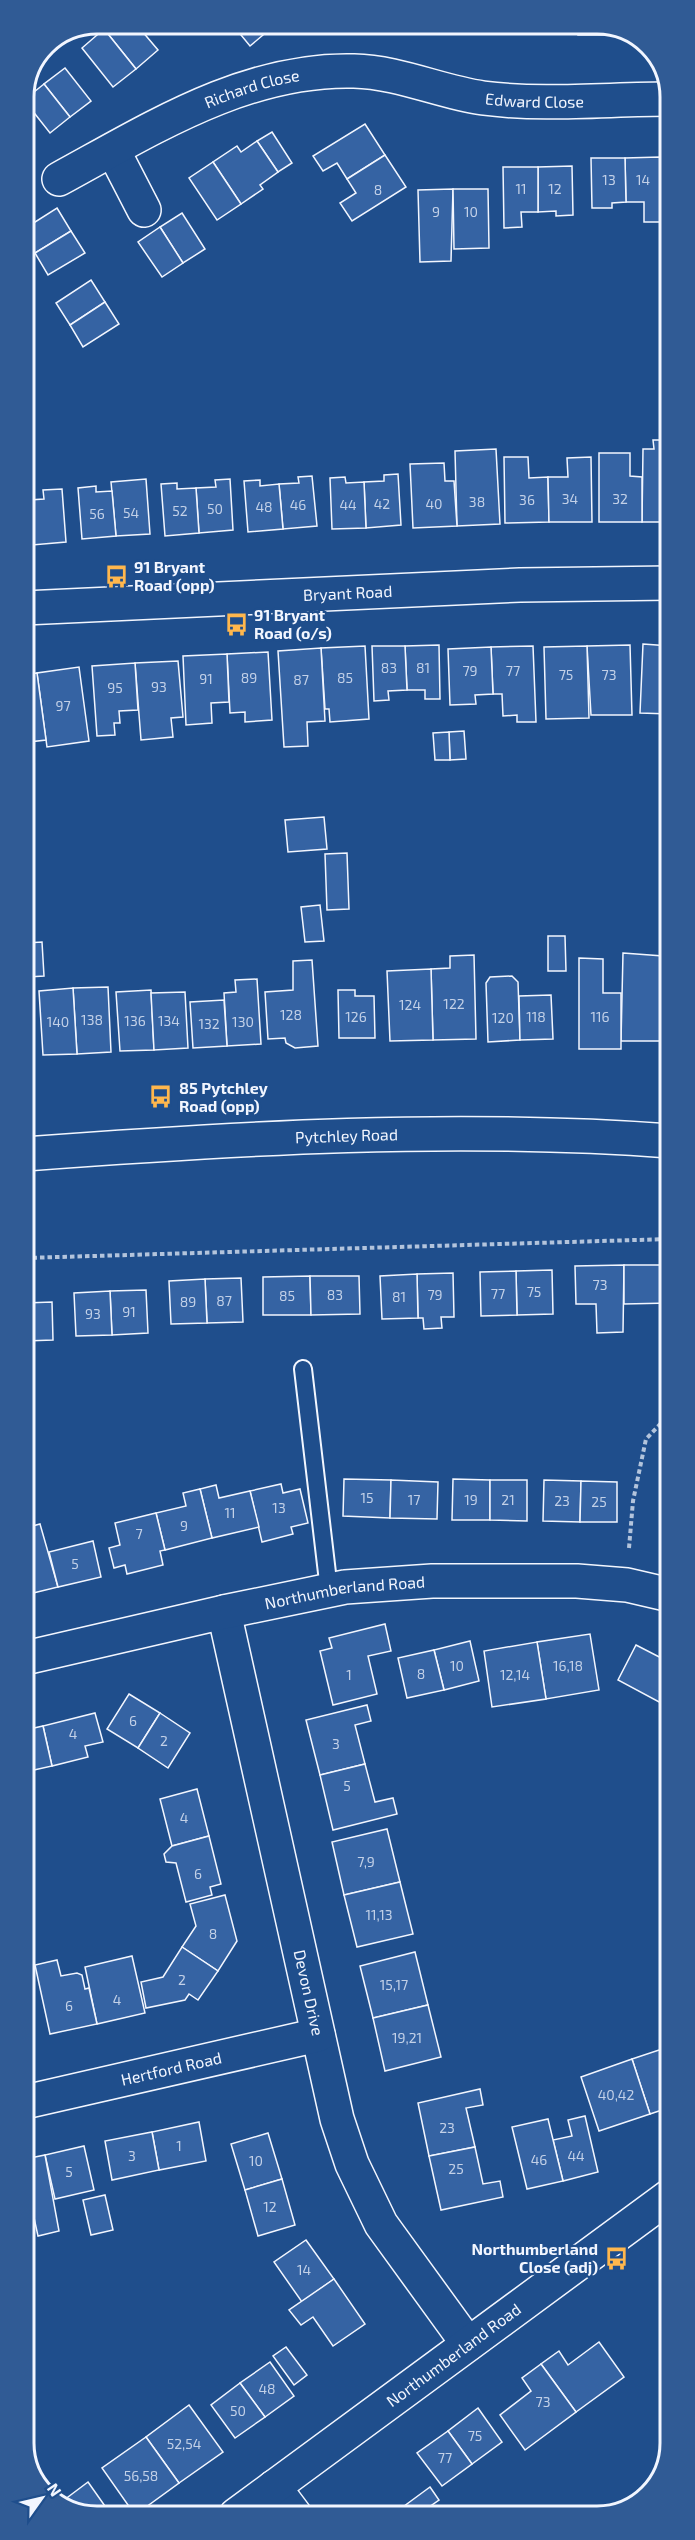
<svg xmlns="http://www.w3.org/2000/svg" width="695" height="2540" viewBox="0 0 695 2540" font-family="'Exo 2',sans-serif">
  <rect width="100%" height="100%" fill="#1f4e8c"/>
  <!-- building -->
  <g fill="#3563a3" stroke="#f2f6ff" stroke-width="1.5">
    <path d="M110,24H136L158,50L136,69L104,29Z"/>
    <path d="M232,24H276L250,46Z"/>
    <path d="M331,24H362L363,26L332,30Z"/>
    <path d="M578,25H607L613,27V35H578Z"/>
    <path d="M613,27L630,35H613Z"/>
    <path d="M104,29L136,69L113,87L82,48Z"/>
    <path d="M65,68L91,101L70,117L44,84Z"/>
    <path d="M44,84L70,117L50,133L24,100Z"/>
    <path d="M365,124L385,155L347,179L337,163L323,171L313,156Z"/>
    <path d="M272,132L292,163L278,172L257,141Z"/>
    <path d="M257,141L278,172L260,185L263,189L241,204L213,162L237,146L241,152Z"/>
    <path d="M385,155L406,187L352,221L340,203L356,193L347,179Z"/>
    <path d="M660,157L662,222H644V202H626L625,158Z"/>
    <path d="M591,158H625L626,202L612,203V208H592Z"/>
    <path d="M213,162L241,204L217,220L189,178Z"/>
    <path d="M572,166L573,215L556,216V211L538,212V167Z"/>
    <path d="M503,167H538V212H521L522,227L504,228Z"/>
    <path d="M453,189L451,261L420,262L418,190Z"/>
    <path d="M453,189H488L489,248L454,249Z"/>
    <path d="M24,206L32,219L24,225Z"/>
    <path d="M57,208L71,231L35,253L24,236V229Z"/>
    <path d="M182,213L205,249L183,263L160,227Z"/>
    <path d="M160,227L183,263L162,277L138,242Z"/>
    <path d="M71,231L85,253L48,275L35,253Z"/>
    <path d="M91,280L105,302L70,325L56,303Z"/>
    <path d="M105,302L119,324L83,347L70,325Z"/>
    <path d="M653,440H670V522H642L643,449H654Z"/>
    <path d="M496,449L500,524L457,526L455,451Z"/>
    <path d="M599,453H630V476L642,477V522H599Z"/>
    <path d="M504,457H528L529,478L548,477L549,522L505,523Z"/>
    <path d="M591,457L592,522H549L548,477H568L567,458Z"/>
    <path d="M444,463L445,481H454L457,526L413,528L410,464Z"/>
    <path d="M398,474L401,525L366,528L364,482L384,481V475Z"/>
    <path d="M312,476L317,526L283,529L279,484L299,483L298,477Z"/>
    <path d="M345,477L346,483L364,482L366,528L332,529L330,478Z"/>
    <path d="M146,479L150,534L116,536L111,482Z"/>
    <path d="M230,479L233,530L199,533L196,488L216,487L215,480Z"/>
    <path d="M260,480V486L279,484L283,529L248,532L244,481Z"/>
    <path d="M177,483V489L196,488L199,533L165,536L161,484Z"/>
    <path d="M96,486V492L112,491L116,536L82,539L78,488Z"/>
    <path d="M62,489L66,542L32,545L29,500L44,499L43,490Z"/>
    <path d="M24,500H29L32,545L24,546Z"/>
    <path d="M643,644L670,646V714L640,713Z"/>
    <path d="M439,645L440,699H425V690H407L405,646Z"/>
    <path d="M630,645L632,715H591L587,646Z"/>
    <path d="M365,646L369,719L330,722L329,709H325L321,648Z"/>
    <path d="M372,646H405L407,690L388,691L389,700L374,701Z"/>
    <path d="M533,646L536,722H517V715L503,716L502,694H493L491,647Z"/>
    <path d="M587,646L589,718L546,719L544,647Z"/>
    <path d="M491,647L493,694L475,695L476,704L450,705L448,649Z"/>
    <path d="M321,648L325,721L307,722L308,746L284,747L278,651Z"/>
    <path d="M268,652L272,720L245,722V712L230,713L227,654Z"/>
    <path d="M227,654L229,702L211,703L212,723L186,725L183,656Z"/>
    <path d="M178,661L183,717L171,718L173,737L141,740L135,663Z"/>
    <path d="M135,663L138,710L119,711L120,723H114L115,735L97,736L92,666Z"/>
    <path d="M79,667L89,741L47,747L37,673Z"/>
    <path d="M37,673L46,740L29,742L31,752L24,753V674Z"/>
    <path d="M464,731L466,759L450,760L449,732Z"/>
    <path d="M449,732L450,760H435L433,733Z"/>
    <path d="M324,817L327,849L288,852L285,820Z"/>
    <path d="M347,853L349,909L327,910L325,854Z"/>
    <path d="M320,905L324,941L305,942L301,907Z"/>
    <path d="M548,936H565L566,971H548Z"/>
    <path d="M42,942L44,976L28,977L26,943Z"/>
    <path d="M623,953L663,956V1041H621Z"/>
    <path d="M474,955L476,1039L433,1040L431,969L450,968V956Z"/>
    <path d="M579,958L603,959V993H621V1049H579Z"/>
    <path d="M312,960L318,1046L295,1048L286,1043L285,1038L268,1039L265,992L293,990V961Z"/>
    <path d="M431,969L433,1040L390,1041L387,971Z"/>
    <path d="M512,976L518,982L520,1040L488,1042L486,983L490,977Z"/>
    <path d="M257,979L261,1044L227,1046L224,993L236,992L235,980Z"/>
    <path d="M108,987L111,1052L77,1054L73,988Z"/>
    <path d="M73,988L77,1054L43,1055L39,991Z"/>
    <path d="M151,990L154,1050L120,1051L116,992Z"/>
    <path d="M338,990H355V996H374L375,1038H339Z"/>
    <path d="M185,992L188,1048L154,1050L151,993Z"/>
    <path d="M551,995L553,1039L520,1040L519,996Z"/>
    <path d="M224,1000L227,1046L193,1048L190,1002Z"/>
    <path d="M624,1265L623,1332L597,1333L596,1304H576L575,1266Z"/>
    <path d="M624,1265H670V1303L624,1304Z"/>
    <path d="M552,1270L553,1314L517,1315L516,1271Z"/>
    <path d="M516,1271L517,1315L481,1316L480,1272Z"/>
    <path d="M453,1273L454,1317H441L442,1328L424,1329L423,1318H418L417,1274Z"/>
    <path d="M417,1274L418,1318L382,1319L380,1276Z"/>
    <path d="M310,1276L311,1315H263V1277Z"/>
    <path d="M310,1276H359L360,1314L311,1315Z"/>
    <path d="M241,1278L243,1322L207,1323L205,1279Z"/>
    <path d="M205,1279L207,1323L171,1324L169,1281Z"/>
    <path d="M146,1290L148,1333L112,1335L110,1291Z"/>
    <path d="M110,1291L112,1335L76,1336L74,1293Z"/>
    <path d="M52,1302L53,1340L25,1341V1303Z"/>
    <path d="M344,1479L391,1480L390,1518L343,1516Z"/>
    <path d="M453,1479L490,1480V1520H452Z"/>
    <path d="M391,1480L438,1482L437,1519L390,1518Z"/>
    <path d="M490,1480H527V1521L490,1520Z"/>
    <path d="M544,1480L581,1481L580,1522L543,1521Z"/>
    <path d="M581,1481L617,1482V1522H580Z"/>
    <path d="M281,1484L283,1493L300,1489L308,1523L291,1527L293,1534L262,1542L250,1491Z"/>
    <path d="M216,1485L219,1498L250,1491L259,1527L212,1538L200,1489Z"/>
    <path d="M200,1489L212,1538L165,1550L156,1513L186,1506L183,1493Z"/>
    <path d="M156,1513L165,1550L160,1551L163,1565L127,1574L125,1565L114,1568L109,1548L120,1545L115,1523Z"/>
    <path d="M40,1524L58,1587L25,1595V1528Z"/>
    <path d="M93,1541L101,1577L58,1587L49,1552Z"/>
    <path d="M385,1624L391,1651L368,1656L377,1694L333,1705L320,1651L332,1648L329,1638Z"/>
    <path d="M590,1634L599,1690L546,1699L537,1642Z"/>
    <path d="M470,1641L479,1681L444,1690L434,1650Z"/>
    <path d="M537,1642L546,1699L492,1707L484,1651Z"/>
    <path d="M636,1645L671,1663V1686L661,1703L618,1680Z"/>
    <path d="M434,1650L444,1690L407,1698L398,1658Z"/>
    <path d="M671,1686V1708L661,1703Z"/>
    <path d="M129,1694L160,1713L138,1748L107,1729Z"/>
    <path d="M367,1705L371,1721L355,1725L365,1764L320,1775L306,1720Z"/>
    <path d="M95,1713L103,1742L85,1746L88,1757L52,1766L43,1726Z"/>
    <path d="M160,1713L190,1733L168,1768L138,1748Z"/>
    <path d="M43,1726L52,1766L25,1772V1730Z"/>
    <path d="M365,1764L375,1802L393,1798L397,1814L333,1830L320,1775Z"/>
    <path d="M197,1789L209,1836L172,1846L160,1799Z"/>
    <path d="M387,1829L400,1882L344,1895L332,1842Z"/>
    <path d="M209,1836L221,1884L210,1887L212,1895L186,1902L176,1863L166,1862L164,1854L172,1846Z"/>
    <path d="M400,1882L413,1934L357,1947L344,1895Z"/>
    <path d="M225,1895L237,1941L218,1971L182,1947L196,1926L190,1904Z"/>
    <path d="M182,1947L218,1971L198,2000L189,1994L185,2000L146,2008L141,1982L163,1977Z"/>
    <path d="M415,1952L428,2005L373,2018L360,1966Z"/>
    <path d="M132,1956L145,2013L97,2024L85,1967Z"/>
    <path d="M57,1960L61,1976L77,1973L82,1975L85,1989L89,1988L97,2024L50,2034L35,1965Z"/>
    <path d="M428,2005L441,2057L385,2071L373,2018Z"/>
    <path d="M25,2012L31,2038L25,2039Z"/>
    <path d="M671,2046V2107L650,2114L632,2059Z"/>
    <path d="M632,2059L650,2114L599,2131L581,2077Z"/>
    <path d="M480,2089L483,2105L466,2108L475,2147L429,2156L418,2103Z"/>
    <path d="M585,2116L598,2172L563,2181L553,2140L572,2136L568,2120Z"/>
    <path d="M548,2119L563,2181L527,2189L512,2127Z"/>
    <path d="M199,2122L206,2161L159,2170L152,2132Z"/>
    <path d="M152,2132L159,2170L112,2180L105,2141Z"/>
    <path d="M268,2133L282,2179L245,2190L231,2144Z"/>
    <path d="M84,2146L94,2190L55,2199L45,2155Z"/>
    <path d="M475,2147L483,2184L500,2181L503,2197L441,2210L429,2156Z"/>
    <path d="M45,2155L59,2231L38,2236L31,2204L25,2205V2159Z"/>
    <path d="M282,2179L295,2225L258,2236L245,2190Z"/>
    <path d="M105,2195L113,2230L91,2235L83,2200Z"/>
    <path d="M306,2240L334,2279L302,2302L274,2262Z"/>
    <path d="M334,2279L365,2324L333,2346L313,2317L301,2325L289,2310Z"/>
    <path d="M599,2342L624,2377L576,2412L541,2364L559,2351L568,2365Z"/>
    <path d="M286,2347L307,2375L294,2385L273,2356Z"/>
    <path d="M270,2362L294,2396L265,2417L240,2383Z"/>
    <path d="M541,2364L576,2412L525,2450L500,2415L531,2391L522,2378Z"/>
    <path d="M240,2383L265,2417L235,2438L211,2405Z"/>
    <path d="M189,2405L223,2452L179,2483L146,2437Z"/>
    <path d="M478,2408L502,2442L472,2464L448,2431Z"/>
    <path d="M448,2431L472,2464L442,2486L417,2453Z"/>
    <path d="M146,2437L179,2483L135,2515L102,2468Z"/>
    <path d="M88,2482L112,2516H92L60,2503Z"/>
    <path d="M430,2487L439,2500L422,2512L424,2515H392Z"/>
  </g>
  <g fill="none" stroke-linecap="round" stroke-linejoin="round">
    <defs>
      <path id="lane" d="M303,1369L329,1590"/>
      <g id="street">
        <path d="M113,150L144,210"/>
        <path id="s1" d="M59,179C151,129 246,68 354,71C399,72 440,92 483,98C544,106 608,99 670,99"/>
        <path id="s2" d="M24,608L520,585L670,583"/>
        <path id="s3" d="M224,1612L337,2119L352,2164L381,2224L468,2344"/>
        <path id="s4" d="M25,1658L224,1612L345,1587L432,1581H577L627,1585L670,1595"/>
        <path id="s5" d="M25,2102L318,2035"/>
        <path d="M274,2487L295,2515"/>
        <path id="s6" d="M236,2515L671,2195"/>
      </g>
      <g id="primary">
        <path id="s7" d="M25,1154C240,1138 455,1125 670,1141"/>
      </g>
    </defs>
    <!-- lane casing -->
    <use href="#lane" stroke="#f2f6ff" stroke-width="20"/>
    <!-- street casing -->
    <use href="#street" stroke="#f2f6ff" stroke-width="36"/>
    <!-- primary casing -->
    <use href="#primary" stroke="#f2f6ff" stroke-width="36"/>
    <!-- path -->
    <g stroke="#b3c4dc" stroke-width="4" stroke-dasharray="4.5 3" stroke-linecap="butt">
      <path d="M25,1258L670,1239"/>
      <path d="M629,1548L633,1501L646,1439L670,1414"/>
      <path d="M666,1558L667,1539H670"/>
    </g>
    <!-- lane -->
    <use href="#lane" stroke="#1f4e8c" stroke-width="16"/>
    <!-- street -->
    <use href="#street" stroke="#1f4e8c" stroke-width="33"/>
    <!-- primary -->
    <use href="#primary" stroke="#1f4e8c" stroke-width="33"/>
  </g>
  <!-- icons -->
  <defs>
    <symbol id="bus-bare" viewBox="-9 -9 18 18"><path d="M-5-6H5V4H4V6H2V4H-2V6H-4V4H-5ZM-3.5-4V0h7V-4ZM-3.5 1.2v1.5H-2V1.2ZM2 1.2v1.5H3.5V1.2Z" fill="#ffb74d" stroke="#1f4e8c" stroke-width="2.5" paint-order="stroke"/></symbol>
  </defs>
  <g fill-rule="evenodd">
    <use href="#bus-bare" x="100" y="560" width="33" height="33"/>
    <use href="#bus-bare" x="220" y="608" width="33" height="33"/>
    <use href="#bus-bare" x="144" y="1080" width="33" height="33"/>
    <use href="#bus-bare" x="600" y="2242" width="33" height="33"/>
  </g>
  <g text-anchor="middle" stroke-width="4.5" stroke-linejoin="round" paint-order="stroke">
    <!-- number labels -->
    <g font-size="14" fill="#c3d1e8">
      <text x="609" y="185">13</text>
      <text x="643" y="185">14</text>
      <text x="521" y="194">11</text>
      <text x="555" y="194">12</text>
      <text x="378" y="195">8</text>
      <text x="436" y="217">9</text>
      <text x="471" y="217">10</text>
      <text x="570" y="504">34</text>
      <text x="620" y="504">32</text>
      <text x="527" y="505">36</text>
      <text x="477" y="507">38</text>
      <text x="382" y="509">42</text>
      <text x="434" y="509">40</text>
      <text x="298" y="510">46</text>
      <text x="348" y="510">44</text>
      <text x="264" y="512">48</text>
      <text x="215" y="514">50</text>
      <text x="180" y="516">52</text>
      <text x="131" y="518">54</text>
      <text x="97" y="519">56</text>
      <text x="389" y="673">83</text>
      <text x="423" y="673">81</text>
      <text x="470" y="676">79</text>
      <text x="513" y="676">77</text>
      <text x="566" y="680">75</text>
      <text x="609" y="680">73</text>
      <text x="249" y="683">89</text>
      <text x="345" y="683">85</text>
      <text x="206" y="684">91</text>
      <text x="301" y="685">87</text>
      <text x="159" y="692">93</text>
      <text x="115" y="693">95</text>
      <text x="63" y="711">97</text>
      <text x="454" y="1009">122</text>
      <text x="410" y="1010">124</text>
      <text x="291" y="1020">128</text>
      <text x="356" y="1022">126</text>
      <text x="536" y="1022">118</text>
      <text x="600" y="1022">116</text>
      <text x="503" y="1023">120</text>
      <text x="92" y="1025">138</text>
      <text x="135" y="1026">136</text>
      <text x="169" y="1026">134</text>
      <text x="58" y="1027">140</text>
      <text x="243" y="1027">130</text>
      <text x="209" y="1029">132</text>
      <text x="600" y="1290">73</text>
      <text x="534" y="1297">75</text>
      <text x="498" y="1299">77</text>
      <text x="335" y="1300">83</text>
      <text x="435" y="1300">79</text>
      <text x="287" y="1301">85</text>
      <text x="399" y="1302">81</text>
      <text x="224" y="1306">87</text>
      <text x="188" y="1307">89</text>
      <text x="129" y="1317">91</text>
      <text x="93" y="1319">93</text>
      <text x="367" y="1503">15</text>
      <text x="414" y="1505">17</text>
      <text x="471" y="1505">19</text>
      <text x="508" y="1505">21</text>
      <text x="562" y="1506">23</text>
      <text x="599" y="1507">25</text>
      <text x="279" y="1513">13</text>
      <text x="230" y="1518">11</text>
      <text x="184" y="1531">9</text>
      <text x="139" y="1539">7</text>
      <text x="75" y="1569">5</text>
      <text x="457" y="1671">10</text>
      <text x="568" y="1671">16,18</text>
      <text x="421" y="1679">8</text>
      <text x="349" y="1680">1</text>
      <text x="515" y="1680">12,14</text>
      <text x="133" y="1726">6</text>
      <text x="73" y="1739">4</text>
      <text x="164" y="1746">2</text>
      <text x="336" y="1749">3</text>
      <text x="347" y="1791">5</text>
      <text x="184" y="1823">4</text>
      <text x="366" y="1867">7,9</text>
      <text x="198" y="1879">6</text>
      <text x="379" y="1920">11,13</text>
      <text x="213" y="1939">8</text>
      <text x="182" y="1985">2</text>
      <text x="394" y="1990">15,17</text>
      <text x="117" y="2005">4</text>
      <text x="69" y="2011">6</text>
      <text x="407" y="2043">19,21</text>
      <text x="616" y="2100">40,42</text>
      <text x="447" y="2133">23</text>
      <text x="179" y="2151">1</text>
      <text x="132" y="2161">3</text>
      <text x="576" y="2161">44</text>
      <text x="539" y="2165">46</text>
      <text x="256" y="2166">10</text>
      <text x="456" y="2174">25</text>
      <text x="69" y="2177">5</text>
      <text x="270" y="2212">12</text>
      <text x="304" y="2275">14</text>
      <text x="267" y="2394">48</text>
      <text x="543" y="2407">73</text>
      <text x="238" y="2416">50</text>
      <text x="475" y="2441">75</text>
      <text x="184" y="2449">52,54</text>
      <text x="445" y="2463">77</text>
      <text x="141" y="2481">56,58</text>
    </g>
    <!-- street labels -->
    <g font-size="16" fill="#f2f6ff" stroke="#1f4e8c">
      <text dy="6" stroke="none"><textPath href="#s1" startOffset="214">Richard Close</textPath></text>
      <text dy="6" stroke="none"><textPath href="#s1" startOffset="502">Edward Close</textPath></text>
      <text dy="6" stroke="none"><textPath href="#s2" startOffset="324">Bryant Road</textPath></text>
      <text dy="6" stroke="none"><textPath href="#s7" startOffset="322">Pytchley Road</textPath></text>
      <text dy="6" stroke="none"><textPath href="#s4" startOffset="327">Northumberland Road</textPath></text>
      <text dy="6" stroke="none"><textPath href="#s3" startOffset="390">Devon Drive</textPath></text>
      <text dy="6" stroke="none"><textPath href="#s5" startOffset="150">Hertford Road</textPath></text>
      <text dy="6" stroke="none"><textPath href="#s6" startOffset="270">Northumberland Road</textPath></text>
    </g>
    <!-- poi labels -->
    <g font-size="16" font-weight="bold" fill="#f2f6ff" stroke="#1f4e8c" text-anchor="start">
      <text x="134" y="573">91 Bryant<tspan x="134" dy="18">Road (opp)</tspan></text>
      <text x="254" y="621">91 Bryant<tspan x="254" dy="18">Road (o/s)</tspan></text>
      <text x="179" y="1094">85 Pytchley<tspan x="179" dy="18">Road (opp)</tspan></text>
      <text x="598" y="2255" text-anchor="end">Northumberland<tspan x="598" dy="18">Close (adj)</tspan></text>
    </g>
  </g>
  <!-- crop -->
  <path d="M0 0H695V2540H0ZM97 34H597A63 63 0 0 1 660 97V2443A63 63 0 0 1 597 2506H97A63 63 0 0 1 34 2443V97A63 63 0 0 1 97 34Z" fill="#305b95" fill-rule="evenodd"/>
  <path fill="none" stroke="#f2f6ff" stroke-width="3" d="M97 34H597A63 63 0 0 1 660 97V2443A63 63 0 0 1 597 2506H97A63 63 0 0 1 34 2443V97A63 63 0 0 1 97 34Z"/>
  <!-- north arrow -->
  <g transform="translate(42 2498) rotate(56)" stroke="#1f4e8c" stroke-width="4.5" paint-order="stroke">
  <path d="M0-4.5L10 22L0 15L-10 22Z" fill="#f2f6ff"/>
  <text y="-9" font-size="16" font-weight="bold" text-anchor="middle" fill="#f2f6ff">N</text>
  </g>
</svg>
